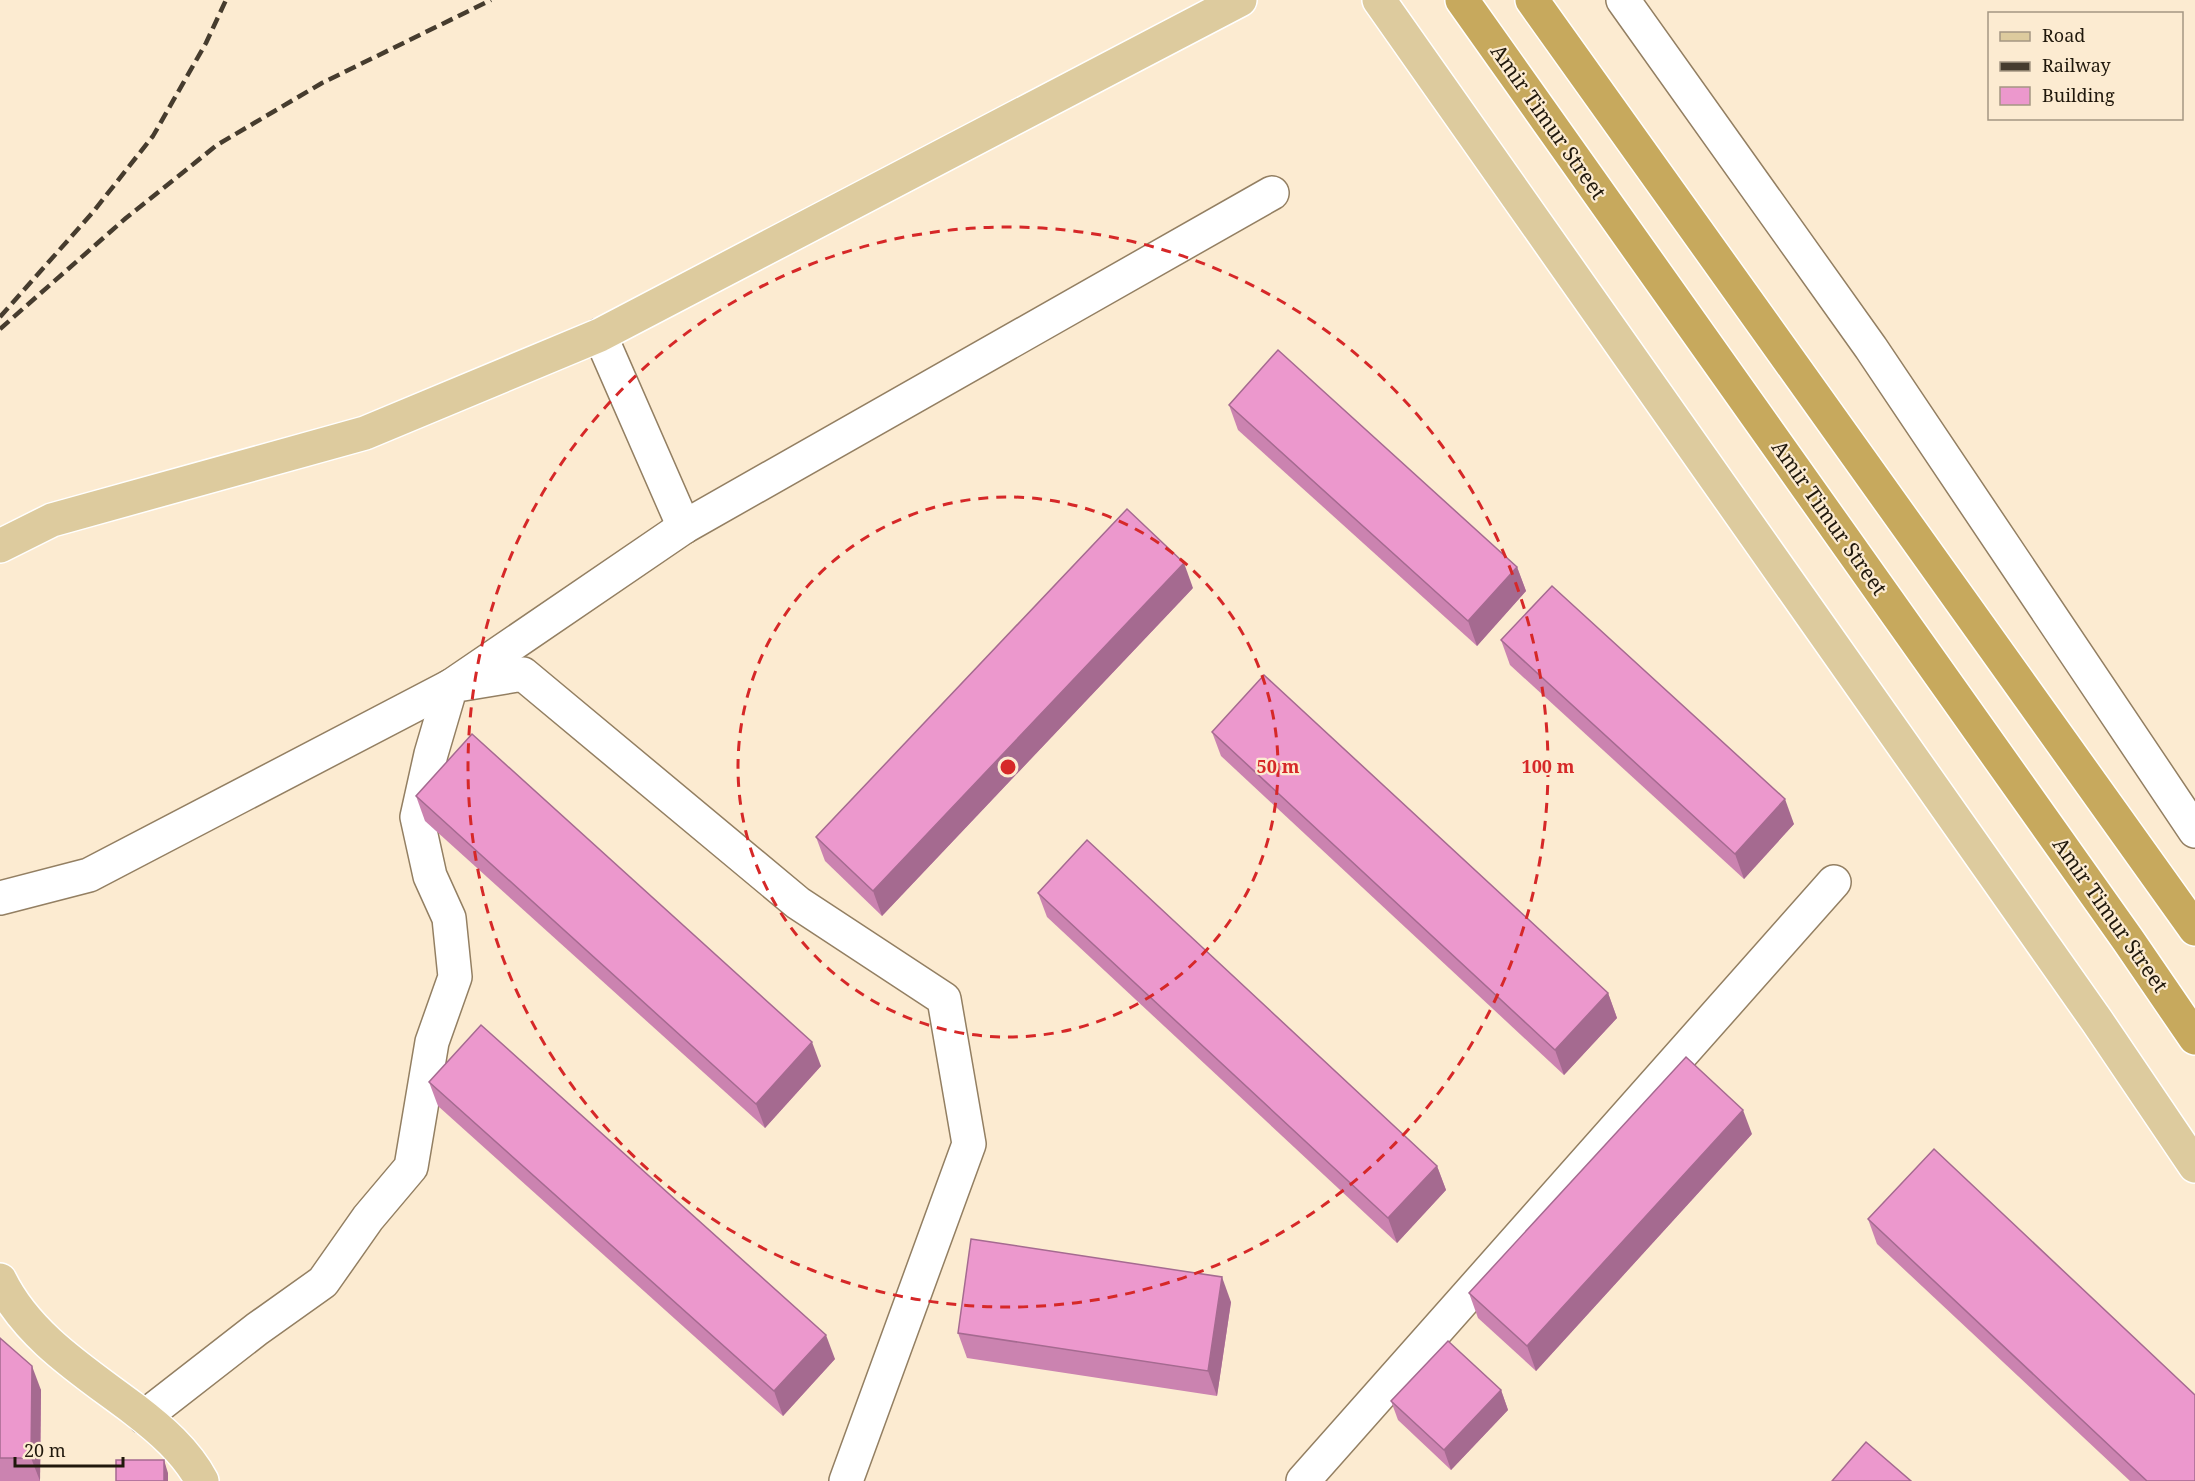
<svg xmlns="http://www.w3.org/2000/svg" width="2195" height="1481" viewBox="0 0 2195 1481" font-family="'Noto Serif',serif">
  <rect width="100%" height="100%" fill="#fcebd1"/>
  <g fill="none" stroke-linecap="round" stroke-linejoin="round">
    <defs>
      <g id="minor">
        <path d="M1623,0L1871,348L2195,831"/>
        <path d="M600,335L684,527"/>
        <path d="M0,898L89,875L451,686L684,527L1272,193"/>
        <path d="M144,1417L257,1329L323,1282L368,1218L411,1167L432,1042L455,977L449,918L430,876L417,817L431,754L451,686L523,674L798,903L944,999L969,1144L846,1481"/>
        <path d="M1303,1481L1834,882"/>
      </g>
      <g id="major">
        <path d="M1379,0L2097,1021L2195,1166"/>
        <path d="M0,546L52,520L365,433L600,335L1240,0"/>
        <path d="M0,1280C28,1337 85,1372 134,1409C160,1429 186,1451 202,1481"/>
      </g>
      <g id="highway">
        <path d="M1462,0L2128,940L2195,1038"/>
        <path d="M1532,0L2195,929"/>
      </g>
    </defs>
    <!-- minor casing -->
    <use href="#minor" stroke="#937f62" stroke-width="36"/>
    <!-- major casing -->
    <use href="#major" stroke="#fff" stroke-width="36"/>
    <!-- highway casing -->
    <use href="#highway" stroke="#fff" stroke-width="36"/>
    <!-- minor -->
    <use href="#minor" stroke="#fff" stroke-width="33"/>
    <!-- major -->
    <use href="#major" stroke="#ddcb9e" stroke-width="33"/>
    <!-- highway -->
    <use href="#highway" stroke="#c7a95d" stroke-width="33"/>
    <!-- rail -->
    <g stroke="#463c2e" stroke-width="4.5" stroke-dasharray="12 6" stroke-linecap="butt">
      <path d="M0,317L93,212L153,136L206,43L226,0"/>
      <path d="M0,329L126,218L217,145L322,83L491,0"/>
    </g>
  </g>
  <!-- wall -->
  <g fill="#cb83b0">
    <path d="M1229,405L1517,567L1526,591L1477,646L1238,430Z"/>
    <path d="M1193,588L882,916L825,861L816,837Z"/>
    <path d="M1501,640L1794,824L1744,879L1510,665Z"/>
    <path d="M1212,732L1608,993L1617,1018L1564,1075L1221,756Z"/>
    <path d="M416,796L821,1066L765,1128L425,821Z"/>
    <path d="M1038,893L1437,1166L1446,1190L1397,1243L1047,917Z"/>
    <path d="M429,1082L835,1359L783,1416L438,1106Z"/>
    <path d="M1752,1134L1536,1371L1478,1318L1469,1293Z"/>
    <path d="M1868,1219L2195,1481H2130L1877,1244Z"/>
    <path d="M1231,1302L1217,1396L967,1358L958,1333Z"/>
    <path d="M0,1338L41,1390L40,1481H0Z"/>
    <path d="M1501,1390L1508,1410L1451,1470L1398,1420L1391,1401Z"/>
  </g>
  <!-- shaded-wall -->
  <g fill="#a56a90">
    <path d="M1184,563L1193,588L882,916L873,891Z"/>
    <path d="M1517,567L1526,591L1477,646L1468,621Z"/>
    <path d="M1785,799L1794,824L1744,879L1735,854Z"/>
    <path d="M1608,993L1617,1018L1564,1075L1555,1050Z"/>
    <path d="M812,1042L821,1066L765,1128L756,1104Z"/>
    <path d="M1743,1110L1752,1134L1536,1371L1527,1346Z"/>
    <path d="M1437,1166L1446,1190L1397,1243L1388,1218Z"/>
    <path d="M1222,1277L1231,1302L1217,1396L1208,1371Z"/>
    <path d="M826,1335L835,1359L783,1416L774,1391Z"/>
    <path d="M32,1366L41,1390L40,1481L31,1458Z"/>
    <path d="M1501,1390L1508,1410L1451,1470L1444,1450Z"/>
    <path d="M164,1460L168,1473V1481H164Z"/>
  </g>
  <!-- building -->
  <g fill="#ec98cd" stroke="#a56a90" stroke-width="1.5">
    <path d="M1278,350L1517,567L1468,621L1229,405Z"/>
    <path d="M1127,509L1184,563L873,891L816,837Z"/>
    <path d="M1552,586L1785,799L1735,854L1501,640Z"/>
    <path d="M1264,675L1608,993L1555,1050L1212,732Z"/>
    <path d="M472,734L812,1042L756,1104L416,796Z"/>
    <path d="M1087,840L1437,1166L1388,1218L1038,893Z"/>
    <path d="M481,1025L826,1335L774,1391L429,1082Z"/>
    <path d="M1686,1057L1743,1110L1527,1346L1469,1293Z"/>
    <path d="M1934,1149L2195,1395V1481H2147L1868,1219Z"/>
    <path d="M971,1239L1222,1277L1208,1371L958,1333Z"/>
    <path d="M0,1338L32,1366L31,1458H0Z"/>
    <path d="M1448,1341L1501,1390L1444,1450L1391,1401Z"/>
    <path d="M1866,1442L1911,1481H1832Z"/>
    <rect x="116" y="1460" width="48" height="21"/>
  </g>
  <!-- distance rings -->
  <g fill="none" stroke="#d62828" stroke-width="3" stroke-dasharray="10 8">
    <circle cx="1008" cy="767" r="270"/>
    <circle cx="1008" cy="767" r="540"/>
  </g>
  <g text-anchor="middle" stroke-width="4.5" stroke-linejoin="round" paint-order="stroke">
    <!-- street labels -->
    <g font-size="21" fill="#20180c" stroke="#fcebd1">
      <text transform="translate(1548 122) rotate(55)" y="7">Amir Timur Street</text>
      <text transform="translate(1829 518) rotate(55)" y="7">Amir Timur Street</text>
      <text transform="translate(2110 915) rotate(55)" y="7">Amir Timur Street</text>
    </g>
  </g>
  <circle cx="1008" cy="767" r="9" fill="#d62828" stroke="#fcebd1" stroke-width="3"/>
  <g font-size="18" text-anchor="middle" font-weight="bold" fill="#d62828" stroke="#fcebd1" stroke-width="4.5" stroke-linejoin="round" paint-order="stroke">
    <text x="1278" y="773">50 m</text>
    <text x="1548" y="773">100 m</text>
  </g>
  <!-- legend -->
  <rect x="1988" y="12" width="195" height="108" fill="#fcebd1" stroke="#a49782" stroke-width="1.5"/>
  <rect x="2000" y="32" width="30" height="9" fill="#ddcb9e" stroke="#a49782" stroke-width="1.5"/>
  <text x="2042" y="42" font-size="18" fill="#20180c">Road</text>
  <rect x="2000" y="62" width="30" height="9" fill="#463c2e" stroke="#a49782" stroke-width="1.5"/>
  <text x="2042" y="72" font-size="18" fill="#20180c">Railway</text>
  <rect x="2000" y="87" width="30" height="18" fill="#ec98cd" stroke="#a49782" stroke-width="1.5"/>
  <text x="2042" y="102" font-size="18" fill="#20180c">Building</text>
  <!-- scale -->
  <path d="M15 1457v9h108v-9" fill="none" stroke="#20180c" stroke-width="3"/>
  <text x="24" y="1457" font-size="18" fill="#20180c" stroke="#fcebd1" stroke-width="4.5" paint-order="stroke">20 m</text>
</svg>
